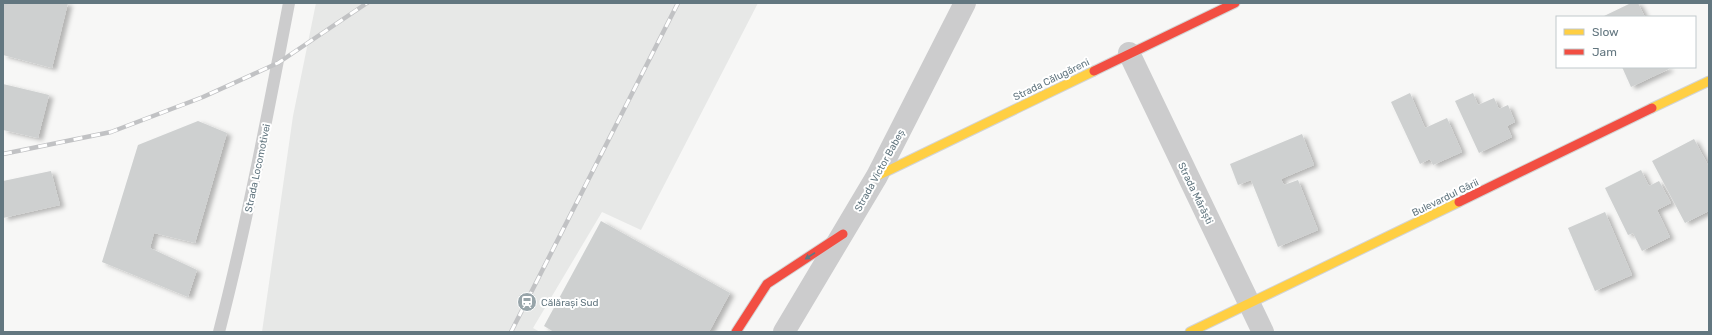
<svg xmlns="http://www.w3.org/2000/svg" width="1712" height="335" viewBox="0 0 1712 335" font-family="Rubik,sans-serif">
  <defs>
    <filter id="shadow"><feDropShadow dx="4.5" dy="2.5" stdDeviation="2" flood-color="#0004"/></filter>
  </defs>
  <rect width="100%" height="100%" fill="#f7f7f6"/>
  <!-- built -->
  <path fill="#e7e8e7" d="M316,3H758L641,230L602,212L533,328L540,332H262L293,116Z"/>
  <!-- building -->
  <g fill="#ced0d0" filter="url(#shadow)">
    <path d="M3,3H68L52,68L3,55Z"/>
    <path d="M1631,3H1638L1645,17H1602Z"/>
    <path d="M1622,67H1668L1669,69L1631,87Z"/>
    <path d="M3,84L49,95L38,138L3,130Z"/>
    <path d="M1410,93L1425,128L1447,118L1462,152L1433,165L1430,159L1420,164L1391,102Z"/>
    <path d="M1473,93L1478,105L1494,98L1499,109L1508,105L1515,122L1507,126L1512,137L1479,153L1455,101Z"/>
    <path d="M198,121L227,133L195,243L154,233L150,248L197,270L188,297L102,262L138,145Z"/>
    <path d="M1302,134L1314,165L1281,179L1284,185L1298,180L1318,230L1278,247L1251,180L1238,185L1230,164Z"/>
    <path d="M1694,139L1709,167V211L1685,223L1652,161Z"/>
    <path d="M1641,170L1649,186L1659,181L1671,203L1657,210L1670,237L1642,251L1633,233L1628,235L1605,188Z"/>
    <path d="M51,171L60,205L3,218V181Z"/>
    <path d="M1605,212L1632,275L1595,291L1568,228Z"/>
    <path d="M601,221L730,293L709,332H554L544,326Z"/>
  </g>
  <g fill="none" stroke-linecap="round" stroke-linejoin="round">
    <defs>
      <g id="slow">
        <path d="M1652,108L1709,81"/>
        <path d="M877,176L1094,71"/>
        <path d="M1190,332L1459,202"/>
      </g>
      <g id="jam">
        <path d="M1094,71L1235,3"/>
        <path d="M1459,202L1652,108"/>
        <path d="M736,332L767,284L843,234"/>
      </g>
    </defs>
    <!-- slow casing -->
    <use href="#slow" stroke="#d3d4d4" stroke-width="11"/>
    <!-- jam casing -->
    <use href="#jam" stroke="#d3d4d4" stroke-width="11"/>
    <!-- lane -->
    <path stroke="#cccccd" stroke-width="12" d="M219,332C247,223 268,113 289,3"/>
    <!-- street -->
    <g stroke="#cccccd" stroke-width="22">
      <path d="M1129,53L1263,332"/>
      <path d="M784,332L877,176L965,3"/>
    </g>
    <!-- slow -->
    <use href="#slow" stroke="#ffcf43" stroke-width="9"/>
    <!-- jam -->
    <use href="#jam" stroke="#f24e42" stroke-width="9"/>
    <defs>
      <g id="rail">
        <path d="M3,154L111,132L203,97L278,63L367,3"/>
        <path d="M511,332L678,3"/>
      </g>
    </defs>
    <!-- rail casing -->
    <use href="#rail" stroke="#c1c2c4" stroke-width="4.5"/>
    <!-- rail -->
    <use href="#rail" stroke="#fff" stroke-width="3" stroke-dasharray="9" stroke-linecap="butt"/>
  </g>
  <!-- one-way arrows -->
  <defs><path id="oneway-solid" d="M-6-.8H1V-3.2L6.5 0L1 3.2V.8H-6Z"/></defs>
  <use fill="#637780" href="#oneway-solid" transform="translate(810 256) rotate(147)"/>
  <!-- icons -->
  <defs>
    <symbol id="station-disc" viewBox="-11 -11 22 22"><circle r="9.5" fill="#97a4a9" stroke="#fff"/><path d="M-3-6H3Q5-6 5-4V2Q5 4 3 4L4.5 6H3L1.5 4h-3L-3 6H-4.5L-3 4Q-5 4-5 2V-4Q-5-6-3-6ZM-3.5-4v3h7v-3ZM-3.5 1v1.5H-2V1ZM2 1v1.5H3.5V1Z" fill="#fff"/></symbol>
  </defs>
  <g fill-rule="evenodd">
    <use href="#station-disc" x="516" y="291" width="22" height="22"/>
  </g>
  <g text-anchor="middle" stroke-width="4" stroke-linejoin="round" paint-order="stroke">
    <!-- street labels -->
    <g font-size="10" fill="#637780" stroke="#fff">
      <text transform="translate(1051 79) rotate(-26)" y="4">Strada Călugăreni</text>
      <text transform="translate(257 168) rotate(-78)" y="4">Strada Locomotivei</text>
      <text transform="translate(879 170) rotate(-61)" y="4">Strada Victor Babeș</text>
      <text transform="translate(1196 193) rotate(64)" y="4">Strada Mărăști</text>
      <text transform="translate(1445 197) rotate(-26)" y="4">Bulevardul Gării</text>
    </g>
    <!-- poi labels -->
    <g font-size="10" fill="#637780" stroke="#fff" text-anchor="start">
      <text x="541" y="306">Călărași Sud</text>
    </g>
  </g>
  <!-- border -->
  <rect width="1712" height="335" fill="none" stroke="#637780" stroke-width="8"/>
  <!-- legend -->
  <rect x="1556" y="16" width="140" height="52" fill="#ffffff" stroke="#c1c9cc"/>
  <rect x="1564" y="29" width="20" height="6" fill="#ffcf43" stroke="#c1c9cc"/>
  <text x="1592" y="36" font-size="12" fill="#637780">Slow</text>
  <rect x="1564" y="49" width="20" height="6" fill="#f24e42" stroke="#c1c9cc"/>
  <text x="1592" y="56" font-size="12" fill="#637780">Jam</text>
</svg>
